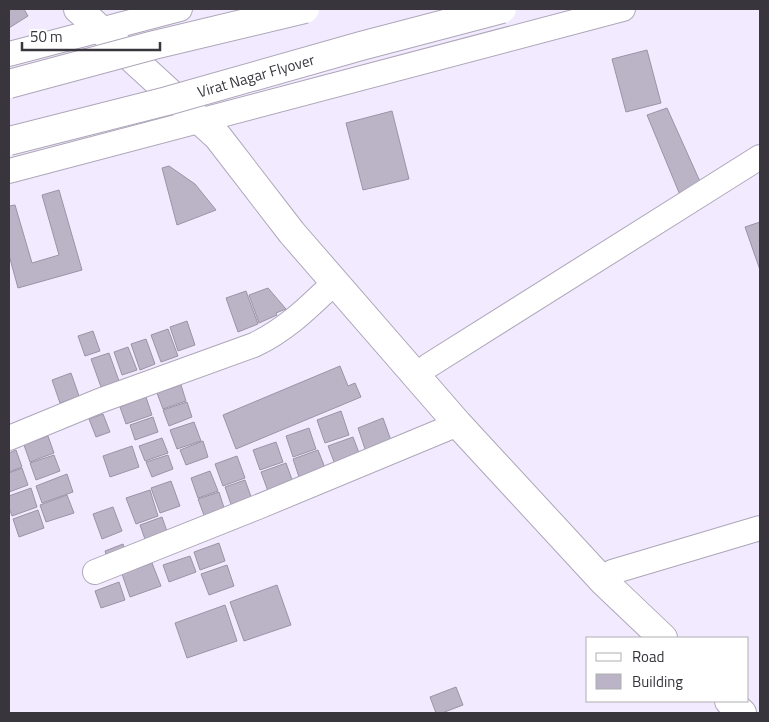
<svg xmlns="http://www.w3.org/2000/svg" width="769" height="722" viewBox="0 0 769 722" font-family="'Titillium Web',sans-serif">
  <rect width="100%" height="100%" fill="#f2eafe"/>
  <!-- building -->
  <g fill="#bbb3c6" stroke="#9b93a6">
    <path d="M9,9H24L28,16L9,28Z"/>
    <path d="M647,50L661,103L626,112L612,59Z"/>
    <path d="M667,108L702,186L680,195L647,115Z"/>
    <path d="M392,111L409,179L363,190L346,123Z"/>
    <path d="M169,166L195,184L216,210L177,225L162,168Z"/>
    <path d="M59,190L82,270L18,288L9,255V206L15,205L32,263L59,255L42,195Z"/>
    <path d="M760,222V270L745,227Z"/>
    <path d="M268,288L286,309L276,313L277,315L259,323L249,295Z"/>
    <path d="M246,291L258,324L238,332L226,298Z"/>
    <path d="M187,321L195,345L178,351L170,327Z"/>
    <path d="M168,329L178,356L161,362L151,335Z"/>
    <path d="M93,331L100,351L85,356L78,336Z"/>
    <path d="M146,339L155,364L140,370L131,344Z"/>
    <path d="M128,347L137,370L122,375L114,352Z"/>
    <path d="M109,353L119,381L101,387L91,359Z"/>
    <path d="M340,366L348,386L355,383L361,397L236,449L223,415Z"/>
    <path d="M71,373L79,396L60,403L52,380Z"/>
    <path d="M181,385L186,401L163,409L157,393Z"/>
    <path d="M146,397L152,415L126,424L120,407Z"/>
    <path d="M187,402L192,417L169,426L163,410Z"/>
    <path d="M341,411L349,435L325,443L317,420Z"/>
    <path d="M103,414L110,432L96,437L89,419Z"/>
    <path d="M153,417L158,432L135,440L130,425Z"/>
    <path d="M383,418L392,443L366,452L358,428Z"/>
    <path d="M194,422L201,441L177,449L170,430Z"/>
    <path d="M309,428L316,449L293,457L286,436Z"/>
    <path d="M48,436L54,453L30,462L24,445Z"/>
    <path d="M353,437L361,458L336,467L328,446Z"/>
    <path d="M162,438L168,453L145,461L139,446Z"/>
    <path d="M203,441L208,457L186,465L180,450Z"/>
    <path d="M276,442L283,462L260,470L253,450Z"/>
    <path d="M132,446L139,467L110,477L103,456Z"/>
    <path d="M16,450L22,467L9,472V453Z"/>
    <path d="M318,450L327,473L301,483L293,459Z"/>
    <path d="M54,455L60,471L36,480L30,463Z"/>
    <path d="M168,455L173,469L152,477L146,462Z"/>
    <path d="M237,456L245,478L223,486L215,464Z"/>
    <path d="M286,463L294,485L269,494L261,472Z"/>
    <path d="M22,468L28,485L9,492V473Z"/>
    <path d="M210,471L218,491L198,498L191,478Z"/>
    <path d="M67,474L73,492L42,503L36,486Z"/>
    <path d="M245,480L253,502L233,510L225,487Z"/>
    <path d="M171,481L180,506L160,513L151,488Z"/>
    <path d="M31,488L37,507L12,516L9,508V496Z"/>
    <path d="M150,490L158,516L136,524L126,498Z"/>
    <path d="M219,492L225,511L205,518L198,499Z"/>
    <path d="M67,495L74,513L46,522L40,505Z"/>
    <path d="M113,507L122,531L102,539L93,514Z"/>
    <path d="M38,510L44,528L19,537L13,519Z"/>
    <path d="M162,517L169,537L147,545L140,525Z"/>
    <path d="M219,543L225,561L200,570L194,552Z"/>
    <path d="M123,544L127,557L109,563L105,551Z"/>
    <path d="M190,556L196,572L169,582L163,565Z"/>
    <path d="M152,563L161,586L130,597L122,574Z"/>
    <path d="M227,565L234,586L209,595L201,574Z"/>
    <path d="M119,582L125,600L101,608L95,591Z"/>
    <path d="M277,585L291,625L244,641L230,602Z"/>
    <path d="M225,605L237,641L187,658L175,623Z"/>
    <path d="M456,687L463,705L442,713H436L430,697Z"/>
  </g>
  <g fill="none" stroke-linecap="round" stroke-linejoin="round">
    <defs>
      <g id="minor">
        <path d="M9,54L180,9"/>
        <path d="M9,171L623,9"/>
        <path d="M428,366L760,157"/>
        <path d="M9,438L99,401L254,345C286,330 310,306 335,282"/>
        <path d="M95,572L258,507L458,424"/>
        <path d="M612,572L760,528"/>
      </g>
      <g id="major">
        <path d="M78,9L218,137L292,233L458,424L603,581L663,638"/>
        <path d="M729,701L742,713"/>
      </g>
    </defs>
    <!-- minor casing -->
    <use href="#minor" stroke="#aea6b9" stroke-width="26"/>
    <!-- major casing -->
    <use href="#major" stroke="#aea6b9" stroke-width="30"/>
    <!-- minor -->
    <use href="#minor" stroke="#fff" stroke-width="24"/>
    <!-- major -->
    <use href="#major" stroke="#fff" stroke-width="28"/>
    <defs>
      <g id="major-bridge">
        <path d="M9,84L154,45L305,9"/>
        <path d="M9,141L167,101L361,46L502,9"/>
      </g>
    </defs>
    <!-- major-bridge casing -->
    <use href="#major-bridge" stroke="#aea6b9" stroke-width="30" stroke-linecap="butt"/>
    <!-- major-bridge -->
    <use href="#major-bridge" stroke="#fff" stroke-width="28"/>
  </g>
  <g text-anchor="middle" stroke-width="4.5" stroke-linejoin="round" paint-order="stroke">
    <!-- street labels -->
    <g font-size="15" fill="#38353d" stroke="#fff">
      <text transform="translate(256 76) rotate(-16)" y="5">Virat Nagar Flyover</text>
    </g>
  </g>
  <!-- border -->
  <rect width="769" height="722" fill="none" stroke="#38353d" stroke-width="20"/>
  <!-- legend -->
  <rect x="586" y="637" width="162" height="65" fill="#ffffff" stroke="#afaeb1"/>
  <rect x="596" y="653" width="25" height="8" fill="#ffffff" stroke="#afaeb1"/>
  <text x="632" y="662" font-size="15" fill="#38353d">Road</text>
  <rect x="596" y="674" width="25" height="15" fill="#bbb3c6" stroke="#afaeb1"/>
  <text x="632" y="687" font-size="15" fill="#38353d">Building</text>
  <!-- scale -->
  <path d="M22 42v8h138v-8" fill="none" stroke="#38353d" stroke-width="2.5"/>
  <text x="30" y="42" font-size="15" fill="#38353d" stroke="#ffffff" stroke-width="4" paint-order="stroke">50 m</text>
</svg>
